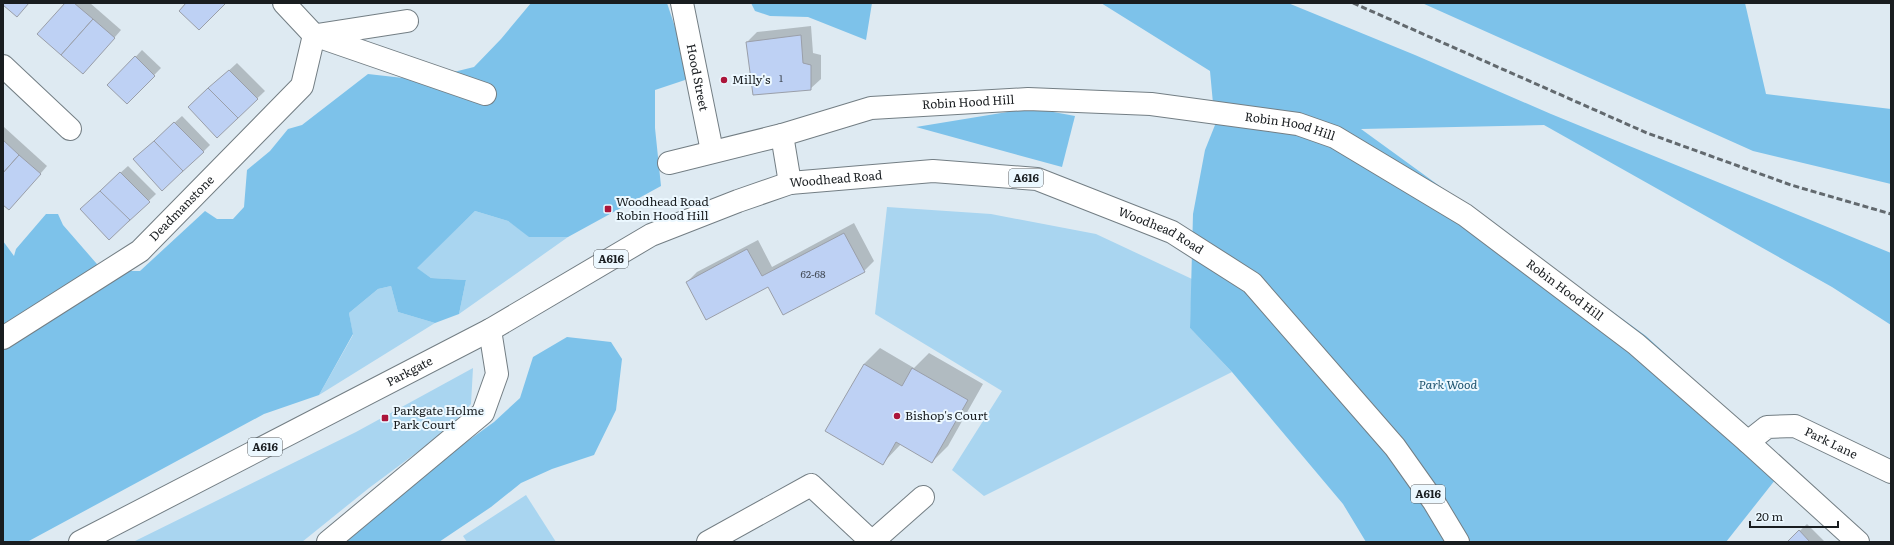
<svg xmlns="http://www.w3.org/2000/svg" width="1894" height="545" viewBox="0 0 1894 545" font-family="Literata,serif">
  <rect width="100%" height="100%" fill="#deeaf2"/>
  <!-- green -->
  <g fill="#a9d5f0">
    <path d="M887,207L991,214L1096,234L1192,279L1190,328L1232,372L984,496L952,470L1002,391L875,314Z"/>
    <path d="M475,211L508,221L529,236L568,237L459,314L466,280L431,278L416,268Z"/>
    <path d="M391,286L398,312L435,323L319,395L353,335L349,313L378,289Z"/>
    <path d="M473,368L471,404L447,430L369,488L302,542H133L356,432Z"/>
    <path d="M526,495L556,542H467L463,536Z"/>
  </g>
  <!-- forest -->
  <g fill="#7dc2ea">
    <path d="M531,3H667L675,27L692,59L685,80L655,90V128L661,186L568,237H529L508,221L475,211L417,268L431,278L466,280L459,314L435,323L398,312L391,286L378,289L349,313L353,334L319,395L264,414L27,542H3V241L14,256L16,249L46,214H58L63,225L103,271H140L205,211L217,219H233L244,207L247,170L270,151L288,129L302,125L368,74L421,80L474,67L501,39Z"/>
    <path d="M751,3H872L866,40L808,17L770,16L755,11Z"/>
    <path d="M1101,3H1288L1415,55L1551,114L1891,253V325L1832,287L1544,125L1361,129L1646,336L1787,465L1726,542H1366L1343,504L1232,372L1190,328L1193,214L1205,150L1215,125L1210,71Z"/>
    <path d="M1422,3H1745L1766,94L1891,109V184L1753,151Z"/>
    <path d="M1032,108L1075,116L1062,167L916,127Z"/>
    <path d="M567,337L611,342L622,359L616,410L594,455L552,469L521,483L491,507L439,542H343L447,456L494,422L520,398L533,357Z"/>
  </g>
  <!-- shadow -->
  <g fill="#0003">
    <path d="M66,3H90L121,30L90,66Z"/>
    <path d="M811,26L813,53L821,55V79L810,89L747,42L757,32Z"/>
    <path d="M142,50L161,68L127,103L109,85Z"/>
    <path d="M237,63L265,91L217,137L197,100Z"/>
    <path d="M182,116L210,145L203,152H142Z"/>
    <path d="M4,127L47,166L16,202L3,203Z"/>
    <path d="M128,166L156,194L109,239L88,202Z"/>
    <path d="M854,223L874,261L864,271L768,285L687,282L697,272L758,240L772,267Z"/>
    <path d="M880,348L914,368L929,353L983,384L948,446L932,462L901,444L883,463L864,364Z"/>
    <path d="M1807,524L1825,542H1788Z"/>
  </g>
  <!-- building -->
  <g fill="#bed1f4" stroke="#9a9fa9">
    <path d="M3,3H29L17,17L3,5Z"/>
    <path d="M65,3H74L93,19L61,55L37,34Z"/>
    <path d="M186,3H226L199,30L179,11Z"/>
    <path d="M93,19L115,38L83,74L61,55Z"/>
    <path d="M801,35L803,63L811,65V90L753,95L746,42Z"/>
    <path d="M135,56L155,76L127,104L107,85Z"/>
    <path d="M229,70L258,99L236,120L208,88Z"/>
    <path d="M208,88L238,118L217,138L188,107Z"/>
    <path d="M174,122L204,152L181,173L154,141Z"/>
    <path d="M3,140L19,155L3,173Z"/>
    <path d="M154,141L183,171L162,191L133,159Z"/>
    <path d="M19,155L41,174L9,210L3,205V173Z"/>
    <path d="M120,172L150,202L128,222L100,191Z"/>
    <path d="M100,191L130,220L109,240L80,209Z"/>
    <path d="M844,233L865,272L783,315L768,287L706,320L686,282L747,249L762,276Z"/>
    <path d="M864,364L902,386L912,368L968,400L932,463L896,442L883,465L825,431Z"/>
    <path d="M1799,530L1810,542H1787Z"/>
  </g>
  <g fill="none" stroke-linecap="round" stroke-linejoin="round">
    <defs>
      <g id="minor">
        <path d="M284,3L314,35L485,94"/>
        <path id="s1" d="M682,3L712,151"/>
        <path d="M317,35L407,21"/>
        <path d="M3,66L70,129"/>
        <path d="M669,163L782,135"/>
        <path id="s2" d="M790,183L782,135L871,108L1028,99L1151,104L1298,124L1335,137L1465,215L1636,344L1748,442L1858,542"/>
        <path id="s3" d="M3,338L140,251L302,86L314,35"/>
        <path id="s4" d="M1748,442L1767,427L1795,426L1891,472"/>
        <path d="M328,542L483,413L497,374L490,330"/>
        <path d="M708,542L811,485L872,542"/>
        <path d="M872,542L923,497"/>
      </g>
      <g id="major">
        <path id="s5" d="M80,542L490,330L651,235L738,201L790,183L933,171L1037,179L1172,232L1252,283L1395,447L1434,502L1458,542"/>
      </g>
    </defs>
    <!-- minor casing -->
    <use href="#minor" stroke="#737e84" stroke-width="24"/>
    <!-- major casing -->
    <use href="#major" stroke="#737e84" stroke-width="24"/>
    <!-- minor -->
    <use href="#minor" stroke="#fff" stroke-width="22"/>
    <!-- major -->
    <use href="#major" stroke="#fff" stroke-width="22"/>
    <!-- rail -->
    <path stroke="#62696e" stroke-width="3" stroke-dasharray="6 3" stroke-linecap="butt" d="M1353,3L1647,133L1791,185L1891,214"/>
  </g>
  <!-- markers -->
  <g fill="#ab153a" stroke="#ecf8ff" stroke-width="1.5">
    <circle cx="724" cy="80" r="4"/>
    <rect x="604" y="205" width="8" height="8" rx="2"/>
    <circle cx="897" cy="416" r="4"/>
    <rect x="381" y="414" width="8" height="8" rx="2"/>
  </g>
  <g text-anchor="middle" stroke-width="4" stroke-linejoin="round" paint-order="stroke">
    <!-- number labels -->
    <g font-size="10" fill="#424a55">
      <text x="781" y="82">1</text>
      <text x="813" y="278">62-68</text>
    </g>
    <!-- shield labels -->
    <g fill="#ecf8ff" stroke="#585f63" stroke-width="1">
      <rect x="1009" y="169" width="34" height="18" rx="3"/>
      <rect x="594" y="250" width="34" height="18" rx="3"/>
      <rect x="248" y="438" width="34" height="18" rx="3"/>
      <rect x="1411" y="485" width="34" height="18" rx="3"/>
    </g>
    <g font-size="11" font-weight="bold" fill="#191d20">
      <text x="1026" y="182">A616</text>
      <text x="611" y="263">A616</text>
      <text x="265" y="451">A616</text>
      <text x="1428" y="498">A616</text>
    </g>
    <!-- street labels -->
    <g font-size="12" fill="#191d20" stroke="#ecf8ff">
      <text dy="4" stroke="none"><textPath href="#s1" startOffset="76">Hood Street</textPath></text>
      <text dy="4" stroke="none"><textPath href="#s2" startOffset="239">Robin Hood Hill</textPath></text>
      <text dy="4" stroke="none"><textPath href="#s2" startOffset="563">Robin Hood Hill</textPath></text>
      <text dy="4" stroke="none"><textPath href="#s5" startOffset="843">Woodhead Road</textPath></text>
      <text dy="4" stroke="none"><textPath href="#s3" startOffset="222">Deadmanstone</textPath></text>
      <text dy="4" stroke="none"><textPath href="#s5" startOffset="1179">Woodhead Road</textPath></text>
      <text dy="4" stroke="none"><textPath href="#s2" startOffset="886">Robin Hood Hill</textPath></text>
      <text dy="4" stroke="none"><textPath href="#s5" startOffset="371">Parkgate</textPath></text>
      <text dy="4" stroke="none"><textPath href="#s4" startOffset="92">Park Lane</textPath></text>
    </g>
    <!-- poi labels -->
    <g font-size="12" fill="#191d20" stroke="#ecf8ff" text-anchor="start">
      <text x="732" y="84">Milly's</text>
      <text x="616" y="206">Woodhead Road<tspan x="616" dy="14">Robin Hood Hill</tspan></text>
      <text x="393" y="415">Parkgate Holme<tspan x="393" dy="14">Park Court</tspan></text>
      <text x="905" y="420">Bishop's Court</text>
    </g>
    <!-- park labels -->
    <g font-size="12" font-style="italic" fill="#1f5470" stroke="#ecf8ff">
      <text x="1448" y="389">Park Wood</text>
    </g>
  </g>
  <!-- border -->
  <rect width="1894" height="545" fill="none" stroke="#191d20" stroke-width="8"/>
  <!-- scale -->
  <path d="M1750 521v6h88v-6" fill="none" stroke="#191d20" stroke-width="2"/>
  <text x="1756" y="521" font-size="12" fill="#191d20" stroke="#ecf8ff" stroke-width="3" paint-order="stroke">20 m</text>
</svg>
